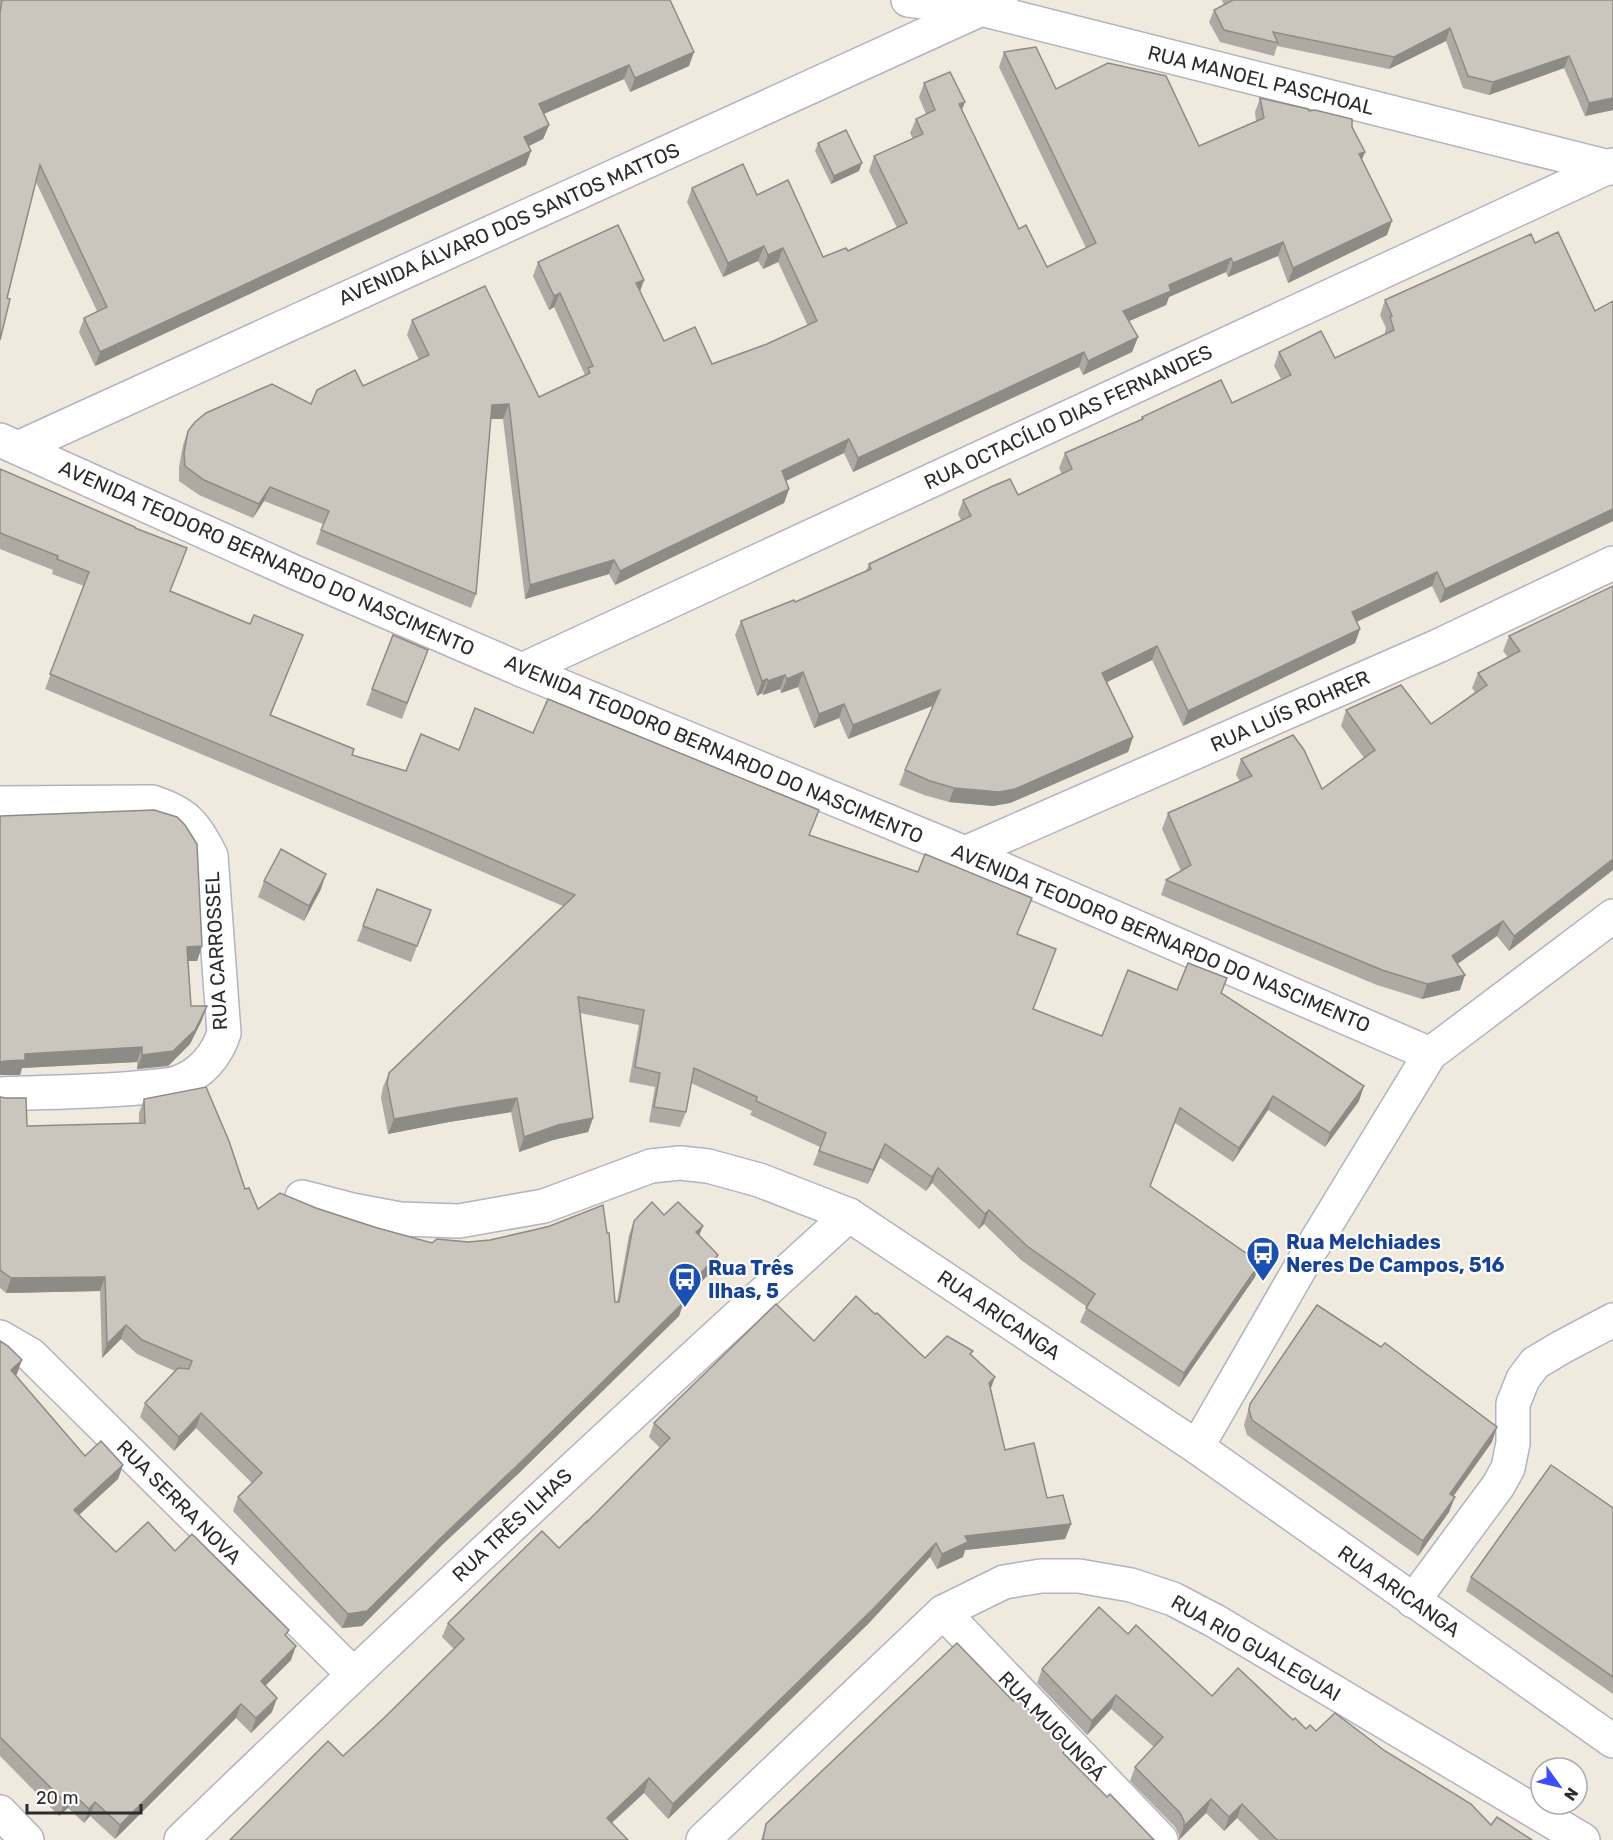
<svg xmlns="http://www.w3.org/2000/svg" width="1613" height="1840" viewBox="0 0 1613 1840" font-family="Rubik,sans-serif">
  <rect width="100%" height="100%" fill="#efe9de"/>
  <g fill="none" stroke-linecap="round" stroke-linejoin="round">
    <defs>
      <g id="minor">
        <path d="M908,0L981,9L1613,168"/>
        <path d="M18,448L1001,0"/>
        <path d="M522,670L1613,165"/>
        <path d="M0,803L152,802C186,813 196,825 211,856L224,1033C217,1055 201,1074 179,1082C170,1086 157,1085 147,1087C98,1092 49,1092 0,1094"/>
        <path d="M965,853L1438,646L1613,563"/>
        <path d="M302,1197L352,1210L400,1219L459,1221L544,1206L651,1166L680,1163L708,1166L759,1180L849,1215L1197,1447"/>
        <path d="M0,1337L31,1355L353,1674"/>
        <path d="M1413,1601L1498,1486L1508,1468L1513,1443V1404L1523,1379L1535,1363L1562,1347L1613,1320"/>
        <path d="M943,1612L1161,1840"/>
        <path d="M0,1812L27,1840"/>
        <path d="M181,1840C400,1628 623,1421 849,1215"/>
        <path d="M703,1840L943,1612L1004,1582L1041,1576H1079L1131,1585L1173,1599L1215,1621L1583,1840"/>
      </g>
      <g id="tertiary">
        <path d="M0,440L292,571L522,670L965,853L1430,1054"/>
        <path d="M1613,916L1430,1054L1310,1251L1197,1447L1613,1741"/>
      </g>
    </defs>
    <!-- minor casing -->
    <use href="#minor" stroke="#b2b3c1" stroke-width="36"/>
    <!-- tertiary casing -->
    <use href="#tertiary" stroke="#b2b3c1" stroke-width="36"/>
    <!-- minor -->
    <use href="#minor" stroke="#fff" stroke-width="33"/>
    <!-- tertiary -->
    <use href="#tertiary" stroke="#fff" stroke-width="33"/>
  </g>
  <!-- wall -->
  <g fill="#aeaaa3">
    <path d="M0,0H670L689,66L630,92L624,79L544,114L549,125L543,139L528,146L526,165L95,366L79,332L84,318L97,311L36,182L7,298L0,340Z"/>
    <path d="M1222,0H1613V110L1585,116L1564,68L1489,95L1463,88L1446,41L1389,69L1277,46L1274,56L1220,42L1209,22L1214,10L1224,5Z"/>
    <path d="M1004,52L1056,89L1199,146L1256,121L1255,112L1260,98L1309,111L1352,127L1365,152L1362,159L1387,235L1288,283L1278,256L1228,277L1226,272L1169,297L1166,305L1129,321L1138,337L1132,352L1083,375L1079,367L853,472L844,453L786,481L789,489L784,503L615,585L609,574L525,599L503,419H491L476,594L471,608L316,544L323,524L264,501L253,518L199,495L179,481V467L183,445L188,431L311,404L363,386L419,360L407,335L412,320L539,397L585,375L554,307L549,310L533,276L538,262L644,280L640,291L664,341L712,364L767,344L808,326L778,262L763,269L758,261L723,277L687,202L692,188L757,195L823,257L848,251L897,228L869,171L874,156L913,139L910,133L916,119L926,114L919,97L924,83L965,102L962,110L1019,229L1047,267L1086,248L999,67Z"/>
    <path d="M818,143L859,171L831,184L815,151Z"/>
    <path d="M1535,243L1595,311L1613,301V521L1440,603L1432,586L1357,622L1360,629L1355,643L1183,726L1152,660L1107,682L1133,737L1128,752L1010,803L993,806L949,802L924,795L899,785L905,770L934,705L848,739L839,718L814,728L798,687L781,693L780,689L763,695L762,693L757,696L735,635L741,621L795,602L866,571L869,564L961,520L958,514L963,500L1018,495L1062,474L1059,468L1065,453L1141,419L1142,417L1232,403L1281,379L1274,366L1279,352L1335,358L1385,334V332L1386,328L1380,315L1385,300Z"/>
    <path d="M0,469L135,528L171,591L250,624L303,635L271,715L352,755L406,771L459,750L533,733L810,835L1018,934L1033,1009L1102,1036L1177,990L1227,978L1221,993L1359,1101L1325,1147L1268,1110L1233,1162L1175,1123L1150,1186L1255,1277L1179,1387L1080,1322L1087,1307L1021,1260L984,1224L979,1229L932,1183L926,1191L880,1158L868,1184L813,1165L820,1147L750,1115L752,1111L691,1083L686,1112L680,1127L649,1122L655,1087L629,1082L639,1025L580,1013L593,1118L588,1132L553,1140L519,1152L511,1112L449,1122L388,1134L381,1098L383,1087L389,1073L563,906L422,846L45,689L84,586L52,574L53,570L0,549Z"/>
    <path d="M1613,586V870L1509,951L1497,936L1457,964L1460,990L1422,999L1377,985L1161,895L1166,880L1181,871L1162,829L1168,813L1240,781L1236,775L1241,759L1322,789L1364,758L1341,726L1346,710L1431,724L1475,692L1472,688L1478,673L1508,657L1503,651L1509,636Z"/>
    <path d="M428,650L402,719L366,705L372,689Z"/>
    <path d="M264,881L321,889L304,921L258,897Z"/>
    <path d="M377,889L431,910L411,962L357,941Z"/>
    <path d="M202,946L197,961H188L191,1006L202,1020L190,1044L168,1066L137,1069V1062L22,1068L20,1075H0Z"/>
    <path d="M0,1097L27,1126L139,1124V1113L144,1099L245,1189L258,1209L316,1208L615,1302H617L629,1235L634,1221L664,1215L703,1226L699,1235L713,1270L683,1300L679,1316L518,1474L443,1544L362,1626L342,1628L233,1511L238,1497L252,1483L196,1428L174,1451L140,1417L145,1403L175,1371L137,1354L121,1339L102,1358L100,1291L6,1293L0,1288Z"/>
    <path d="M875,1314L925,1358L971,1355L991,1389L1005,1450L1071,1524L1065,1539L965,1550L963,1557L937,1569L930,1557L869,1623L668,1819L644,1793L612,1823L343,1756L384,1718L454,1649L442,1637L448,1623L559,1548L587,1522L660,1448L649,1437L654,1423L814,1341Z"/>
    <path d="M0,1341L17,1374L15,1375L85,1456L123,1465L118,1479L79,1515L116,1552L175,1551L287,1637L291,1660L265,1686L272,1712L251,1733L236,1718L115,1839L90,1816L84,1823L68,1808L59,1816L0,1756Z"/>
    <path d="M1250,1404L1492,1442L1453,1496L1449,1512L1418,1556L1247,1435L1244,1425Z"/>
    <path d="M1613,1508V1694L1466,1591L1471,1577Z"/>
    <path d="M1128,1634L1212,1696L1293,1720L1306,1729L1385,1751L1491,1825L1532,1840H1259L1237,1818L1224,1831L1206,1813L1179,1840V1835L1175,1827L1130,1781L1135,1767L1154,1747L1111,1709L1087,1735L1037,1683L1042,1669Z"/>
    <path d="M1065,1754L1107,1797L1154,1840H761L766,1824Z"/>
  </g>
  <!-- shaded-wall -->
  <g fill="#8d8b85">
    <path d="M1450,28L1446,41L1389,69L1394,57Z"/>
    <path d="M694,52L689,66L630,92L635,78Z"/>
    <path d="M1569,56L1564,68L1489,95L1493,82Z"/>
    <path d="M629,65L624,79L534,118L539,104Z"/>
    <path d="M1613,98V110L1585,116L1589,103Z"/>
    <path d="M965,102L959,116V104Z"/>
    <path d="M549,125L543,139L519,151L524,137Z"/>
    <path d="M531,151L526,165L95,366L100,352Z"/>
    <path d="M1365,152L1359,166V154Z"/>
    <path d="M862,163L859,171L831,184L834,176Z"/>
    <path d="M1392,221L1387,235L1288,283L1293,268Z"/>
    <path d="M1283,242L1278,256L1228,277L1233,263Z"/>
    <path d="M764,246L758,261L723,277L728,263Z"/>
    <path d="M783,248L778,262L763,269L768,255Z"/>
    <path d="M1231,258L1226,272L1169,297L1166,305L1118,326L1123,311L1169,285Z"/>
    <path d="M644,280L639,294L636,283Z"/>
    <path d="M560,293L554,307L549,310L554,296Z"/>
    <path d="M1138,337L1132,352L1083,375L1088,361Z"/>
    <path d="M1084,352L1079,367L853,472L858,458Z"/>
    <path d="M509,404L503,419H487L492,405Z"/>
    <path d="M849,439L844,453L777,485L782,471Z"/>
    <path d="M270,487L264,501L253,518L259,504Z"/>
    <path d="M789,489L784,503L615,585L620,571Z"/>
    <path d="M1613,509V521L1440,603L1445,589Z"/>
    <path d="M614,560L609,574L525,599L530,585Z"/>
    <path d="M1437,572L1432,586L1347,626L1352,612Z"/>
    <path d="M1360,629L1355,643L1183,726L1188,711Z"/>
    <path d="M1157,646L1152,660L1097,687L1102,673Z"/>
    <path d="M803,672L798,687L781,693L787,679Z"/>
    <path d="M785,675L780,689L763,695L768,681Z"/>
    <path d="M767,679L762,693L757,696L762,681Z"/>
    <path d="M940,690L935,705L848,739L853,725Z"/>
    <path d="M844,704L839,718L814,728L819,714Z"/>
    <path d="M1133,737L1128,752L1010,803L993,806L949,802L954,788Z"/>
    <path d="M1613,859V870L1509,951L1514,936Z"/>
    <path d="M326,874L321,889L304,921L309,906Z"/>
    <path d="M1503,921L1497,936L1446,972L1452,956Z"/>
    <path d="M202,946L197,961H181L187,947Z"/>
    <path d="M1465,975L1460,990L1422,999L1427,984Z"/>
    <path d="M207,1006L202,1020L190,1044L168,1066L137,1069L142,1055Z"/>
    <path d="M142,1047L137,1062L22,1068L20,1075H0V1062L25,1054Z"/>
    <path d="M1364,1086L1359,1101L1325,1147L1330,1133Z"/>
    <path d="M1273,1096L1268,1110L1233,1162L1239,1148Z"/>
    <path d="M517,1098L511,1112L449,1122L388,1134L394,1119L454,1108Z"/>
    <path d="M593,1118L588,1132L553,1140L519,1152L524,1137L558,1125Z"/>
    <path d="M885,1144L880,1158L868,1184L873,1170Z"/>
    <path d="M938,1168L932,1183L926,1191L932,1177Z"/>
    <path d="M989,1210L984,1224L979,1229L985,1214Z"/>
    <path d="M703,1226L697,1240L696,1232Z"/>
    <path d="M718,1255L713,1270L673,1310L679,1296Z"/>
    <path d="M1260,1263L1255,1277L1179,1387L1184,1373Z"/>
    <path d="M105,1277L100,1291L6,1293L11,1278Z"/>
    <path d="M684,1302L679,1316L518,1474L443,1544L362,1626L342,1628L348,1614L449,1530Z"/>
    <path d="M126,1325L121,1339L102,1358L107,1344Z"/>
    <path d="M22,1360L17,1374L6,1384L11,1370Z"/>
    <path d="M995,1377L990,1391L989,1383Z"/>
    <path d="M201,1413L196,1428L174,1451L179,1437Z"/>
    <path d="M1497,1427L1492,1442L1445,1508L1450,1494Z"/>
    <path d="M123,1465L118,1479L69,1524L74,1510Z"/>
    <path d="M1455,1497L1449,1512L1418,1556L1423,1541Z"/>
    <path d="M1071,1524L1065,1539L965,1550L963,1557L937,1569L942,1554L965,1536Z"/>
    <path d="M936,1543L930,1557L869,1623L668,1819L673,1804Z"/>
    <path d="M296,1646L291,1660L256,1695L261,1681Z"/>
    <path d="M1116,1695L1111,1709L1087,1735L1092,1721Z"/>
    <path d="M277,1698L272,1712L251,1733L256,1718Z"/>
    <path d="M241,1704L236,1718L115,1839L120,1825Z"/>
    <path d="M649,1778L644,1793L601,1832L607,1818Z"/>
    <path d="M73,1794L68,1808L59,1816L65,1802Z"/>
    <path d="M1211,1799L1206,1813L1179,1840L1184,1826Z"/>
    <path d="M95,1802L90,1816L84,1823L89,1809Z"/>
    <path d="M1242,1804L1237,1818L1224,1831L1229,1817Z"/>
  </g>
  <!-- building -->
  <g fill="#cac6be" stroke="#8d8b85" stroke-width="1.5">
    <path d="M2,0H670L694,52L635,78L629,65L539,104L549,125L524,137L531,151L100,352L84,318L107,307L40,165L7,298L10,299L0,340V13Z"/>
    <path d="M1233,0H1613V98L1589,103L1569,56L1493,82L1468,76L1450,28L1394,57L1273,32L1278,43L1224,30L1214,10Z"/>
    <path d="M1036,47L1056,89L1108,63L1166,76L1199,146L1264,118L1260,98L1308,109L1309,111L1315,110L1352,119V127L1365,152L1359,154L1392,221L1293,268L1283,242L1233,263L1231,258L1169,285L1171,291L1123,311L1138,337L1088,361L1084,352L858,458L849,439L782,471L789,489L620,571L614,560L530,585L509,404L492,405L476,594L321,530L329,511L270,487L259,504L204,480L185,466L184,453L188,431L195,422L206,413L272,384L311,404L317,390L355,370L363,386L429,355L412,320L485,286L539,397L590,373L588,368L593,366L560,293L554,296L538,262L618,225L644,280L636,283L664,341L695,327L712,364L767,344L817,321L783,248L768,255L764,246L728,263L692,188L743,164L757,195L788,180L823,257L846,248L848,251L907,223L874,156L923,134L916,119L935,110L924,83L950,72L965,102L959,104L1019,229L1026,225L1047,267L1096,243L1004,52Z"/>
    <path d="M846,130L862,163L834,176L818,143Z"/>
    <path d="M1558,232L1595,311L1613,301V509L1445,589L1437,572L1352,612L1360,629L1188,711L1157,646L1102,673L1133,737L1015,789L999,792L954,788L930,781L905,770L940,690L853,725L844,704L819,714L803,672L787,679L785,675L768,681L767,679L762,681L741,621L794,600L795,602L871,569L869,564L971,516L963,500L993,486L1010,479L1018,495L1072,469L1065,453L1143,419L1142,417L1221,380L1232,403L1291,375L1279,352L1321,331L1335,358L1394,330L1390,317L1392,316L1385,300L1531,234L1535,243Z"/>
    <path d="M0,469L135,527V528L187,548L170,591L250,624L254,615L303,635L270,715L354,749L352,755L406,771L421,734L459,750L475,708L533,733L548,699L819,810L809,835L918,872L925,854L1032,898L1017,934L1056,949L1033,1009L1102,1036L1128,970L1177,990L1188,963L1227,978L1221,993L1364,1086L1330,1133L1273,1096L1239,1148L1180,1108L1150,1186L1260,1263L1184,1373L1086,1308L1095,1294L1027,1246L989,1210L985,1214L938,1168L932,1177L885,1144L873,1170L819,1151L826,1133L756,1101L757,1097L694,1068L686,1112L654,1107L660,1073L635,1067L644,1010L578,997L593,1118L558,1125L524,1137L517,1098L454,1108L394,1119L387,1083L389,1073L575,895L427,831L50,674L89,572L57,559L58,556L0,533Z"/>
    <path d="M1613,586V859L1514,936L1503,921L1452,956L1465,975L1427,984L1382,970L1166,880L1191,865L1168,813L1252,776L1241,759L1293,735L1304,750L1322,789L1375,750L1346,710L1401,685L1431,724L1487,685L1478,673L1520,651L1509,636Z"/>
    <path d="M393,635L428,650L407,703L372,689Z"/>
    <path d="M154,810L177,817L185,825L197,844L202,946L187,947L191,1006H207L195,1030L173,1051L142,1055V1047L25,1054V1060L5,1061L0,1062V816Z"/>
    <path d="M281,849L326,874L309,906L264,881Z"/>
    <path d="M377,889L431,910L417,946L363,926Z"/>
    <path d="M206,1087L229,1141L245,1189L249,1188L258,1209L280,1193L316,1208L374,1227L432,1243L437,1239L468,1242L490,1240L538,1229L550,1226L603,1205L607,1233H609L615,1302H619L634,1221L652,1202L664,1215L678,1202L703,1226L696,1232L718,1255L679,1296L684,1302L523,1460L449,1530L367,1611L348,1614L238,1497L262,1473L201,1413L179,1437L145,1403L178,1368L189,1369L192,1361L142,1340L126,1325L107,1344L105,1277L11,1278L0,1270V1097L6,1098H26L27,1126L145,1123L144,1099Z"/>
    <path d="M856,1296L875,1314L877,1313L925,1358L947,1336L973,1351L970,1354L995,1377L989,1383L1005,1450L1034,1443L1047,1498L1063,1495L1071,1524L965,1536L968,1542L942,1554L936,1543L874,1608L673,1804L649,1778L607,1818L628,1840H230L328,1741L343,1756L384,1718L464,1639L448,1623L542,1531L559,1548L587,1521V1522L670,1438L654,1423L776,1304L814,1341Z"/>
    <path d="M1317,1305L1381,1347L1385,1343L1497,1427L1450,1494L1455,1497L1423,1541L1252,1420L1249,1410L1250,1404Z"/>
    <path d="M0,1341L8,1346L22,1360L11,1370L85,1456L101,1441L123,1465L74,1510L116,1552L148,1522L175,1551L192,1534L289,1630L285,1635L296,1646L261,1681L277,1698L256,1718L241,1704L120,1825L95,1802L89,1809L73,1794L65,1802L0,1737Z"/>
    <path d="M1551,1465L1613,1508V1677L1471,1577Z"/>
    <path d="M1099,1607L1128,1634L1136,1625L1212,1696L1238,1668L1293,1720L1295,1718L1306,1729L1310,1725L1316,1731L1335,1713L1385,1751L1471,1804L1491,1825L1497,1817L1532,1840H1277L1242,1804L1229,1817L1211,1799L1184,1826V1821L1180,1813L1135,1767L1163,1737L1116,1695L1092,1721L1042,1669Z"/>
    <path d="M957,1643L1013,1701L1017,1697L1066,1749L1063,1753L1107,1797L1110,1794L1154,1840H763L766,1824Z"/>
  </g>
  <!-- icons -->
  <defs>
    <symbol id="bus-pin" viewBox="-11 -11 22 30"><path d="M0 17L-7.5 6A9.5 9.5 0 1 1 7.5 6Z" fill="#1a4fb4" stroke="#fff"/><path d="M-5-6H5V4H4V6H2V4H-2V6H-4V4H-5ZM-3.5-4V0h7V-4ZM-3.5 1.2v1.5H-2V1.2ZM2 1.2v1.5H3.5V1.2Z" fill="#fff"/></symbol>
  </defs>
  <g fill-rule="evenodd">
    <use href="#bus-pin" x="1244" y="1234" width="38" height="52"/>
    <use href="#bus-pin" x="666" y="1260" width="38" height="52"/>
  </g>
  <g text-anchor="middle" stroke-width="4.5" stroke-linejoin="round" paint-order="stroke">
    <!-- street labels -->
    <g font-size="20" fill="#2c2c2c" stroke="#fff">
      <text transform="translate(1261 80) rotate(14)" y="7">RUA MANOEL PASCHOAL</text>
      <text transform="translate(509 224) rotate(-24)" y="7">AVENIDA ÁLVARO DOS SANTOS MATTOS</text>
      <text transform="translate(1068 417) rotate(-25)" y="7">RUA OCTACÍLIO DIAS FERNANDES</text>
      <text transform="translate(267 558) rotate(24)" y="7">AVENIDA TEODORO BERNARDO DO NASCIMENTO</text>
      <text transform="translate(1290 711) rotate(-24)" y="7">RUA LUÍS ROHRER</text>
      <text transform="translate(714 749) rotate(23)" y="7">AVENIDA TEODORO BERNARDO DO NASCIMENTO</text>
      <text transform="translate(1161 938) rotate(23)" y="7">AVENIDA TEODORO BERNARDO DO NASCIMENTO</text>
      <text transform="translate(216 951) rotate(-93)" y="7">RUA CARROSSEL</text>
      <text transform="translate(999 1315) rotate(34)" y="7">RUA ARICANGA</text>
      <text transform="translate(179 1502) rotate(45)" y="7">RUA SERRA NOVA</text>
      <text transform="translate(512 1525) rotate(-43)" y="7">RUA TRÊS ILHAS</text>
      <text transform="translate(1399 1591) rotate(35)" y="7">RUA ARICANGA</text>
      <text transform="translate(1256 1648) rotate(30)" y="7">RUA RIO GUALEGUAI</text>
      <text transform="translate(1052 1726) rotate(46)" y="7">RUA MUGUNGÁ</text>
    </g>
    <!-- transit labels -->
    <g font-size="20" font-weight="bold" fill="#164399" stroke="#fff" text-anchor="start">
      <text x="1286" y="1249">Rua Melchiades<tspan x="1286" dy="23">Neres De Campos, 516</tspan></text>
      <text x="708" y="1275">Rua Três<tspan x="708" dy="23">Ilhas, 5</tspan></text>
    </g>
  </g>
  <!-- north arrow -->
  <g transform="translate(1559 1786) rotate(124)"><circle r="28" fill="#ffffff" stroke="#ababab" stroke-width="1.5"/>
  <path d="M0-4.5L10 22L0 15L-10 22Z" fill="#3b4fff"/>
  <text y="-9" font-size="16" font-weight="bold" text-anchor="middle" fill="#2c2c2c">N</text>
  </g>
  <!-- scale -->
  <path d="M27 1804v9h114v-9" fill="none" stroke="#2c2c2c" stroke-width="3"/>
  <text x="36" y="1804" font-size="18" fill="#2c2c2c" stroke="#ffffff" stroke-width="4.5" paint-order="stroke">20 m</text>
</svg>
